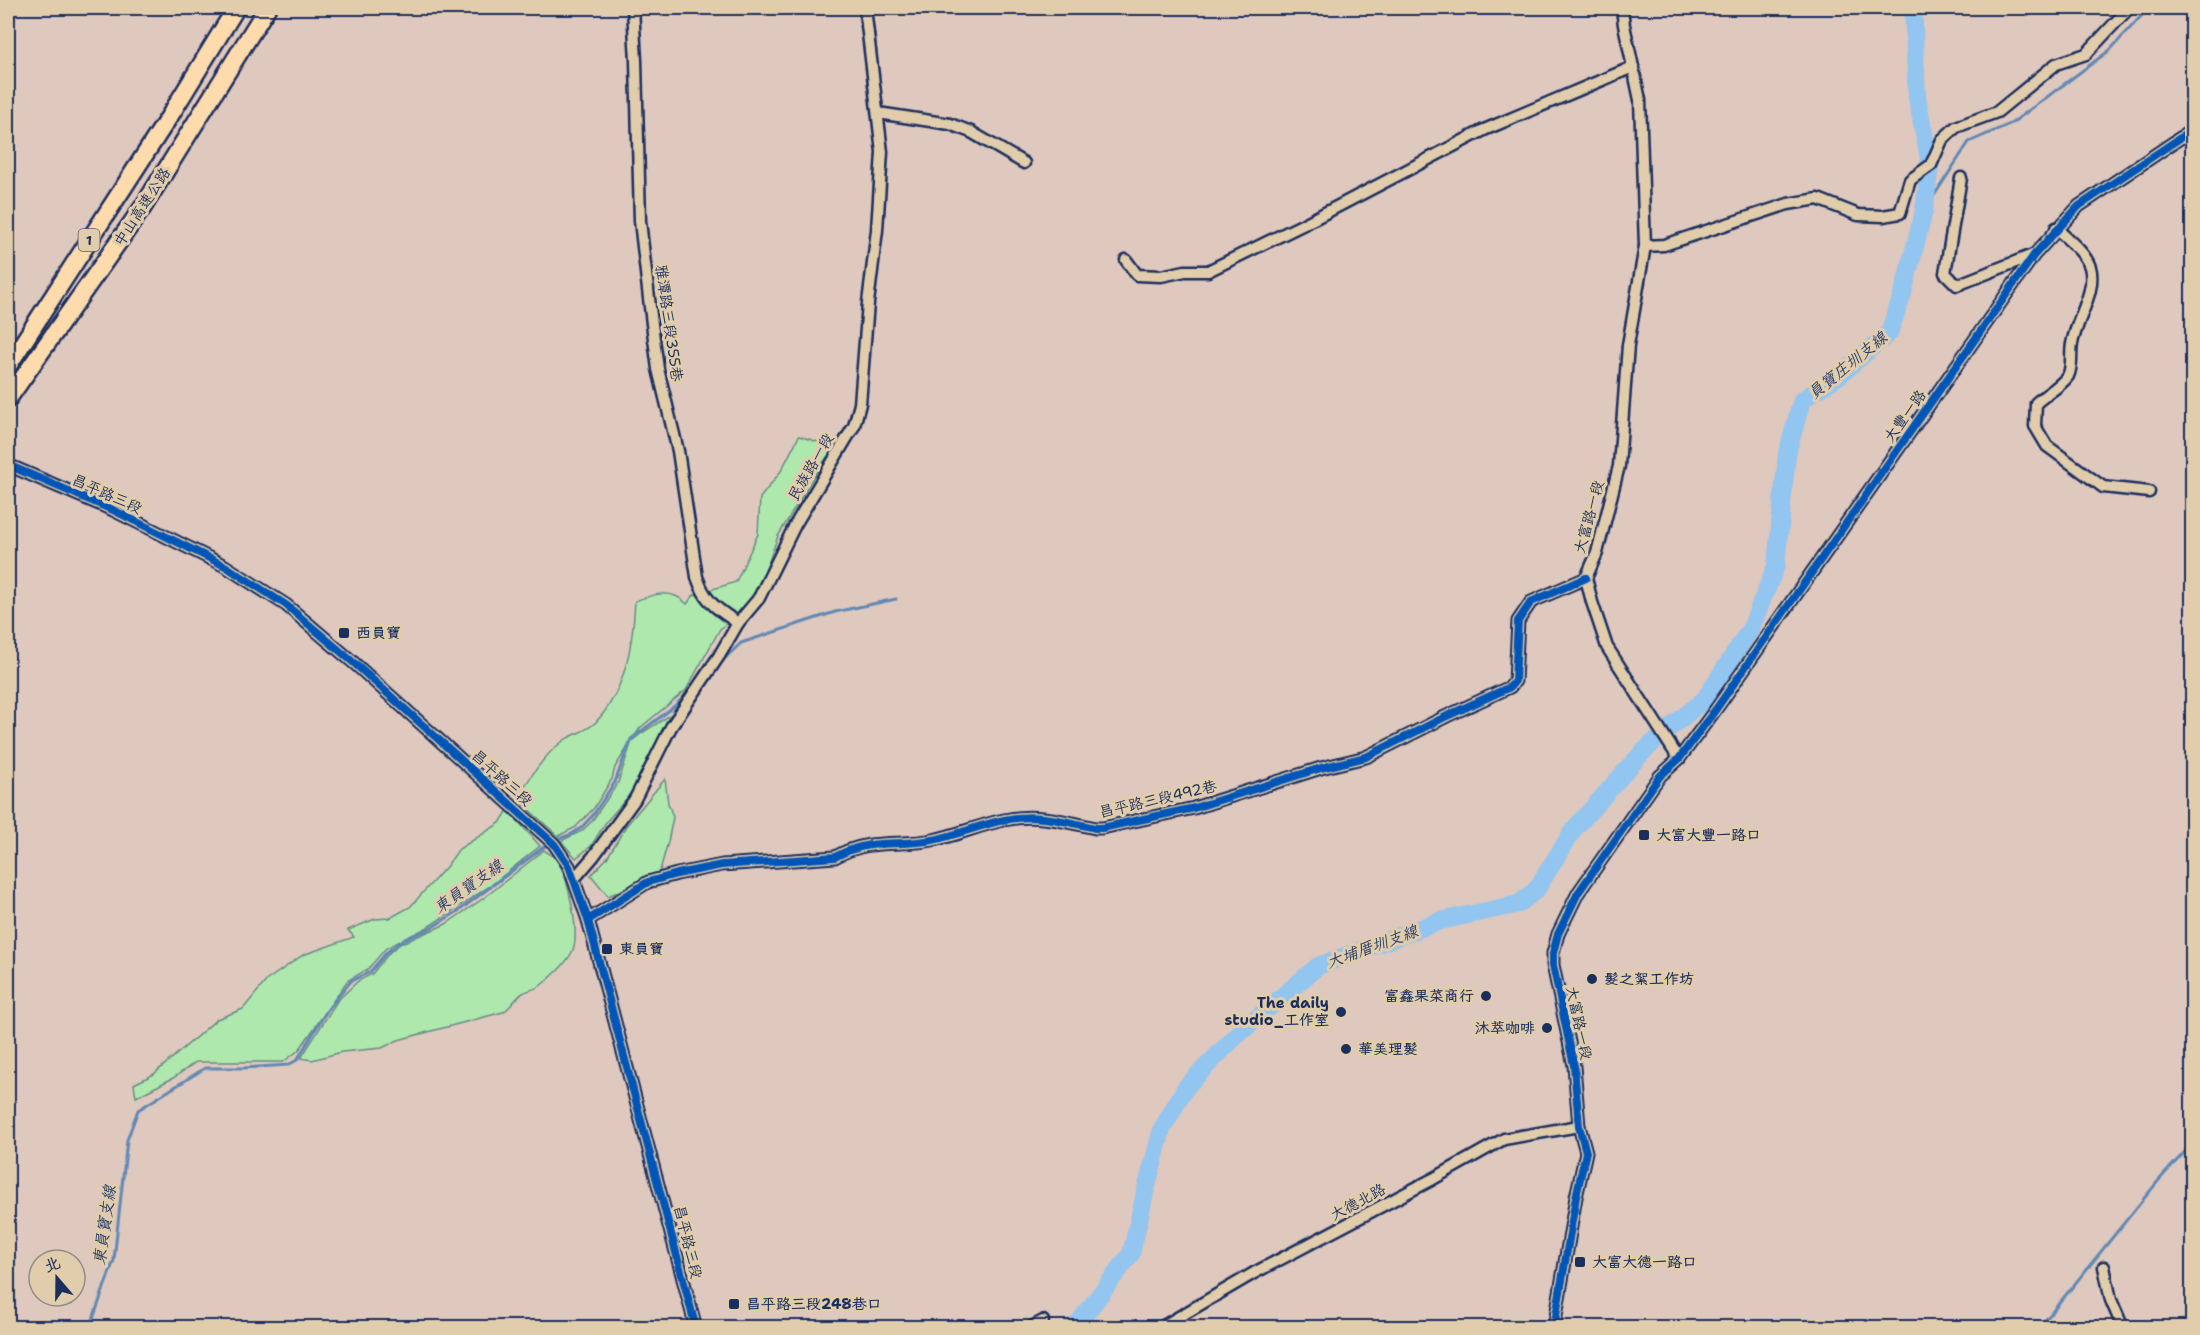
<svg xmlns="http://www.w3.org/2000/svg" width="2200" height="1335" viewBox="0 0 2200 1335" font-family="'Shantell Sans','LXGW WenKai TC',sans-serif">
  <rect width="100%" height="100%" fill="#dfc8be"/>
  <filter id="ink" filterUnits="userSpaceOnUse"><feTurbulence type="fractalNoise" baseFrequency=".0167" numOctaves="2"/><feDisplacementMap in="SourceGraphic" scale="12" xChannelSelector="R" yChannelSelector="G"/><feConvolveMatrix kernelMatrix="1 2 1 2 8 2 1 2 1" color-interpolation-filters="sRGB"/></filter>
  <g filter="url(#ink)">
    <!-- green -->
    <g fill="#afe8ac" stroke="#658c85" stroke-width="1.5">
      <path d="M799,436L834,447L814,476L778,536L762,580L742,612L720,629L686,690L640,728L615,767L612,779L594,808L576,827L558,836L517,799C529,779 543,756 563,741C573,734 587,731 595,723C626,691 633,643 635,601C654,594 671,588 687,604L694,595L736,582L758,534L760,498L781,471Z"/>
      <path d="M670,715L638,781L627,798L606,822L591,846L576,858L561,841L582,831L592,821L618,783L632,741L642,733Z"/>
      <path d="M665,779L668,803L673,817L668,842L659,874L608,896L591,875L607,858L626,826Z"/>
      <path d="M508,810L540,846L490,886L428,927L386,948L368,969L347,981L299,1050L283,1062H196L173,1078L136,1097L134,1084L154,1074L217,1019L243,1009L267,980L303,955L354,937L348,930L375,919L390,918L410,907L446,867L459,849L500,823Z"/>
      <path d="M544,850C548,853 555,857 558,862C568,878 581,935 572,952C566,964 551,978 540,986C536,989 528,990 523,993C515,998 511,1008 503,1012L398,1040L382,1048L342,1052L312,1060L301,1058L337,1001L358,981L372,974L390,952L400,944L446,924L484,898Z"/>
    </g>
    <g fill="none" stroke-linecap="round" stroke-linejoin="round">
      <!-- stream -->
      <g stroke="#6289b5" stroke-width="3">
        <path d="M1924,211L1969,142L2012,123L2110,50L2145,12L2152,8"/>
        <path d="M719,664L741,643L835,612L896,599"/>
        <path d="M554,840L570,835L581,828L593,815L615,782L631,739L671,709L688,693"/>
        <path d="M92,1328L93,1319L114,1260L127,1140L138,1110L205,1068H243L288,1065L297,1060L328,1009L351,981L370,972L387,952L405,939L429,929L457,912L549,843"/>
        <path d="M2039,1328L2159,1180L2192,1144"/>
      </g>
      <!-- river -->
      <g stroke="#92c5ef" stroke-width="18">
        <path d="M1671,727L1705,699L1751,628L1776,566L1787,454L1802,400L1840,375L1889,333L1903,293L1924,211L1930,164L1917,97L1913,8"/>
        <path d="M1071,1328L1077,1325L1131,1254L1145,1193L1162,1129L1186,1087L1236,1036L1318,966L1440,921L1519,904L1536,890L1574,829L1640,755L1654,742"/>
      </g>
      <defs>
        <g id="minor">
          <path d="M633,8L636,61L640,221L652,324L658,369L678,451L697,577C706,603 716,608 738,623"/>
          <path d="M1622,8L1624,25L1640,100L1645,246L1628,345L1619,466L1597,553L1586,578L1592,602L1607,647L1679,759"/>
          <path d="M878,113L950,124L971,132L1024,163"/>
          <path d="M1961,178L1945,273L1957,285L2033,255"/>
          <path d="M2056,228C2067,239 2085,252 2090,267C2097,291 2076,320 2072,344C2070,353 2073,367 2068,376C2060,387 2046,394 2036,403L2035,426L2047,446L2103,487L2149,492"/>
          <path d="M1645,246L1664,245L1788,204L1818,199L1858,215L1883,216L1900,213L1910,180L1931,165L1942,140L1956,127L1997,112L2056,64L2086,54L2129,8"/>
          <path d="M1126,260L1137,275L1161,276L1185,271H1208L1304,224L1484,130L1633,67"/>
          <path d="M8,465L113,510L225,566L286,605L354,663L554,844L569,866L588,920L696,1328"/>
          <path d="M574,879L593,857L635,799L671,727L719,656L738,623L759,598L795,525L854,426L860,404L868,303L877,230L882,152L865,8"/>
          <path d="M588,920L648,882L677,874L722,865L835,857C871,837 897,847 933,840C957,835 980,825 1004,820C1035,813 1064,821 1095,828H1102L1194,808L1321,768L1366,757L1447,716L1510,687L1515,681L1518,621L1531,602L1586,578"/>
          <path d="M2104,1267L2111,1300L2123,1328"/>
          <path d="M1030,1328L1043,1321"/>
          <path d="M1160,1328L1254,1273L1433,1179L1504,1139L1579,1126"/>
          <path d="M1554,1328L1576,1197L1586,1152L1579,1126L1574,1066L1553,965V953L1558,934L1578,893L1660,776L1679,759L1716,709L2034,255L2079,206L2192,130"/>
        </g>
        <g id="highway">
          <path d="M8,366L171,114L236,8"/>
          <path d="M8,399L143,207L267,8"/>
        </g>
      </defs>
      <!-- minor casing -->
      <use href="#minor" stroke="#1b2f5e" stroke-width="15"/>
      <!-- highway casing -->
      <use href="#highway" stroke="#1b2f5e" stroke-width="21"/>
      <!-- minor -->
      <use href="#minor" stroke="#e1ccab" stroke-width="10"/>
      <!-- highway -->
      <use href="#highway" stroke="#fedbac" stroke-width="16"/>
      <defs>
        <g id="cycleway">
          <path d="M8,465L113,510L225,566L286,605L354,663L554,844L569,866L588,920L696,1328"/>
          <path d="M588,920L648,882L677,874L722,865L835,857C871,837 897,847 933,840C957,835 980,825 1004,820C1035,813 1064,821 1095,828H1102L1194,808L1321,768L1366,757L1447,716L1510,687L1515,681L1518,621L1531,602L1586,578"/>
          <path d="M1554,1328L1576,1197L1586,1152L1579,1126L1574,1066L1553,965V953L1558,934L1578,893L1660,776L1679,759L1716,709L2034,255L2079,206L2192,130"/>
        </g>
      </defs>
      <!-- cycleway casing -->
      <use href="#cycleway" stroke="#e1ccab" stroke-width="11"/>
      <!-- cycleway -->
      <use href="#cycleway" stroke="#0057b8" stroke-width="8"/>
    </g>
  </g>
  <!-- markers -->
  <g fill="#1b2f5e" stroke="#e1ccab" stroke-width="2">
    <rect x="338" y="627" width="12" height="12" rx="3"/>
    <rect x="1638" y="829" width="12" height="12" rx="3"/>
    <rect x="601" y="943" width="12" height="12" rx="3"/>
    <circle cx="1592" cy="979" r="6"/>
    <circle cx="1486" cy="996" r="6"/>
    <circle cx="1341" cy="1012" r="6"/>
    <circle cx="1547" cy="1028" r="6"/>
    <circle cx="1346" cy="1049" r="6"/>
    <rect x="1574" y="1256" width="12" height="12" rx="3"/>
    <rect x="728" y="1298" width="12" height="12" rx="3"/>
  </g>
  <g text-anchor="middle" stroke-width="6" stroke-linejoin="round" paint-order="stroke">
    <!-- shield labels -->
    <rect fill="#e1ccab" stroke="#565e75" stroke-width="1.5" x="78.5" y="229" width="21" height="22" rx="4.5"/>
    <g font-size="14" font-weight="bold" fill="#1b2f5e">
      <text x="89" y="245">1</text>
    </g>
    <!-- street labels -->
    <g font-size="15" fill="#1b2f5e" stroke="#e1ccab">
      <text transform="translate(142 207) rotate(-57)" y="5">中山高速公路</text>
      <text transform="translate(669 323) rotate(82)" y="5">雅潭路三段355巷</text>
      <text transform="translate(1905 416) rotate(-54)" y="5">大豐一路</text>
      <text transform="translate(811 467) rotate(-60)" y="5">民族路一段</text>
      <text transform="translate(107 494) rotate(24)" y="5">昌平路三段</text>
      <text transform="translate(1589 517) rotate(-75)" y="5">大富路一段</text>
      <text transform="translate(502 778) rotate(42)" y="5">昌平路三段</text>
      <text transform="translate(1158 799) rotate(-13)" y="5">昌平路三段492巷</text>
      <text transform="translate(1579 1023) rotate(78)" y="5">大富路一段</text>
      <text transform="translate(1358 1202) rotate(-28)" y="5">大德北路</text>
      <text transform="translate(688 1242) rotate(76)" y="5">昌平路三段</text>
    </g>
    <!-- poi labels -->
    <g font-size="15" font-weight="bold" fill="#1b2f5e" stroke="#e1ccab" text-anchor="start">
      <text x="356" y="638">西員寶</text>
      <text x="1656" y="840">大富大豐一路口</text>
      <text x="619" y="954">東員寶</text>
      <text x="1604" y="984">髮之絮工作坊</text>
      <text x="1474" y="1001" text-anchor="end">富鑫果菜商行</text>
      <text x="1329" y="1008" text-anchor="end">The daily<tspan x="1329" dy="17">studio_工作室</tspan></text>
      <text x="1535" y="1033" text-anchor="end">沐萃咖啡</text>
      <text x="1358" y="1054">華美理髮</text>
      <text x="1592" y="1267">大富大德一路口</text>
      <text x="746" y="1309">昌平路三段248巷口</text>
    </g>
    <!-- water labels -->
    <g font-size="16" font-style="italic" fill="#273e6c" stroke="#e1ccab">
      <text transform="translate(1847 365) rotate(-39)" y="6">員寶庄圳支線</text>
      <text transform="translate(468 886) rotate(-35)" y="6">東員寶支線</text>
      <text transform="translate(1372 946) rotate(-20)" y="6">大埔厝圳支線</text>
      <text transform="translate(104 1225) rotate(-82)" y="6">東員寶支線</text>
    </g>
  </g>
  <!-- margin -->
  <rect width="2200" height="1335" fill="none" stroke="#e1ccab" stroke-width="30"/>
  <rect x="15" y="15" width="2170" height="1305" fill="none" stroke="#1b2f5e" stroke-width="2" filter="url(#ink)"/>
  <!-- north arrow -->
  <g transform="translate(57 1278) rotate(340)"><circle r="28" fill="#e1ccab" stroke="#928d8c" stroke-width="1.5"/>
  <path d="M0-4.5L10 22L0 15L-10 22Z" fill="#1b2f5e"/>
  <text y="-9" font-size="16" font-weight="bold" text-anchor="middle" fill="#1b2f5e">北</text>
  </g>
</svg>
